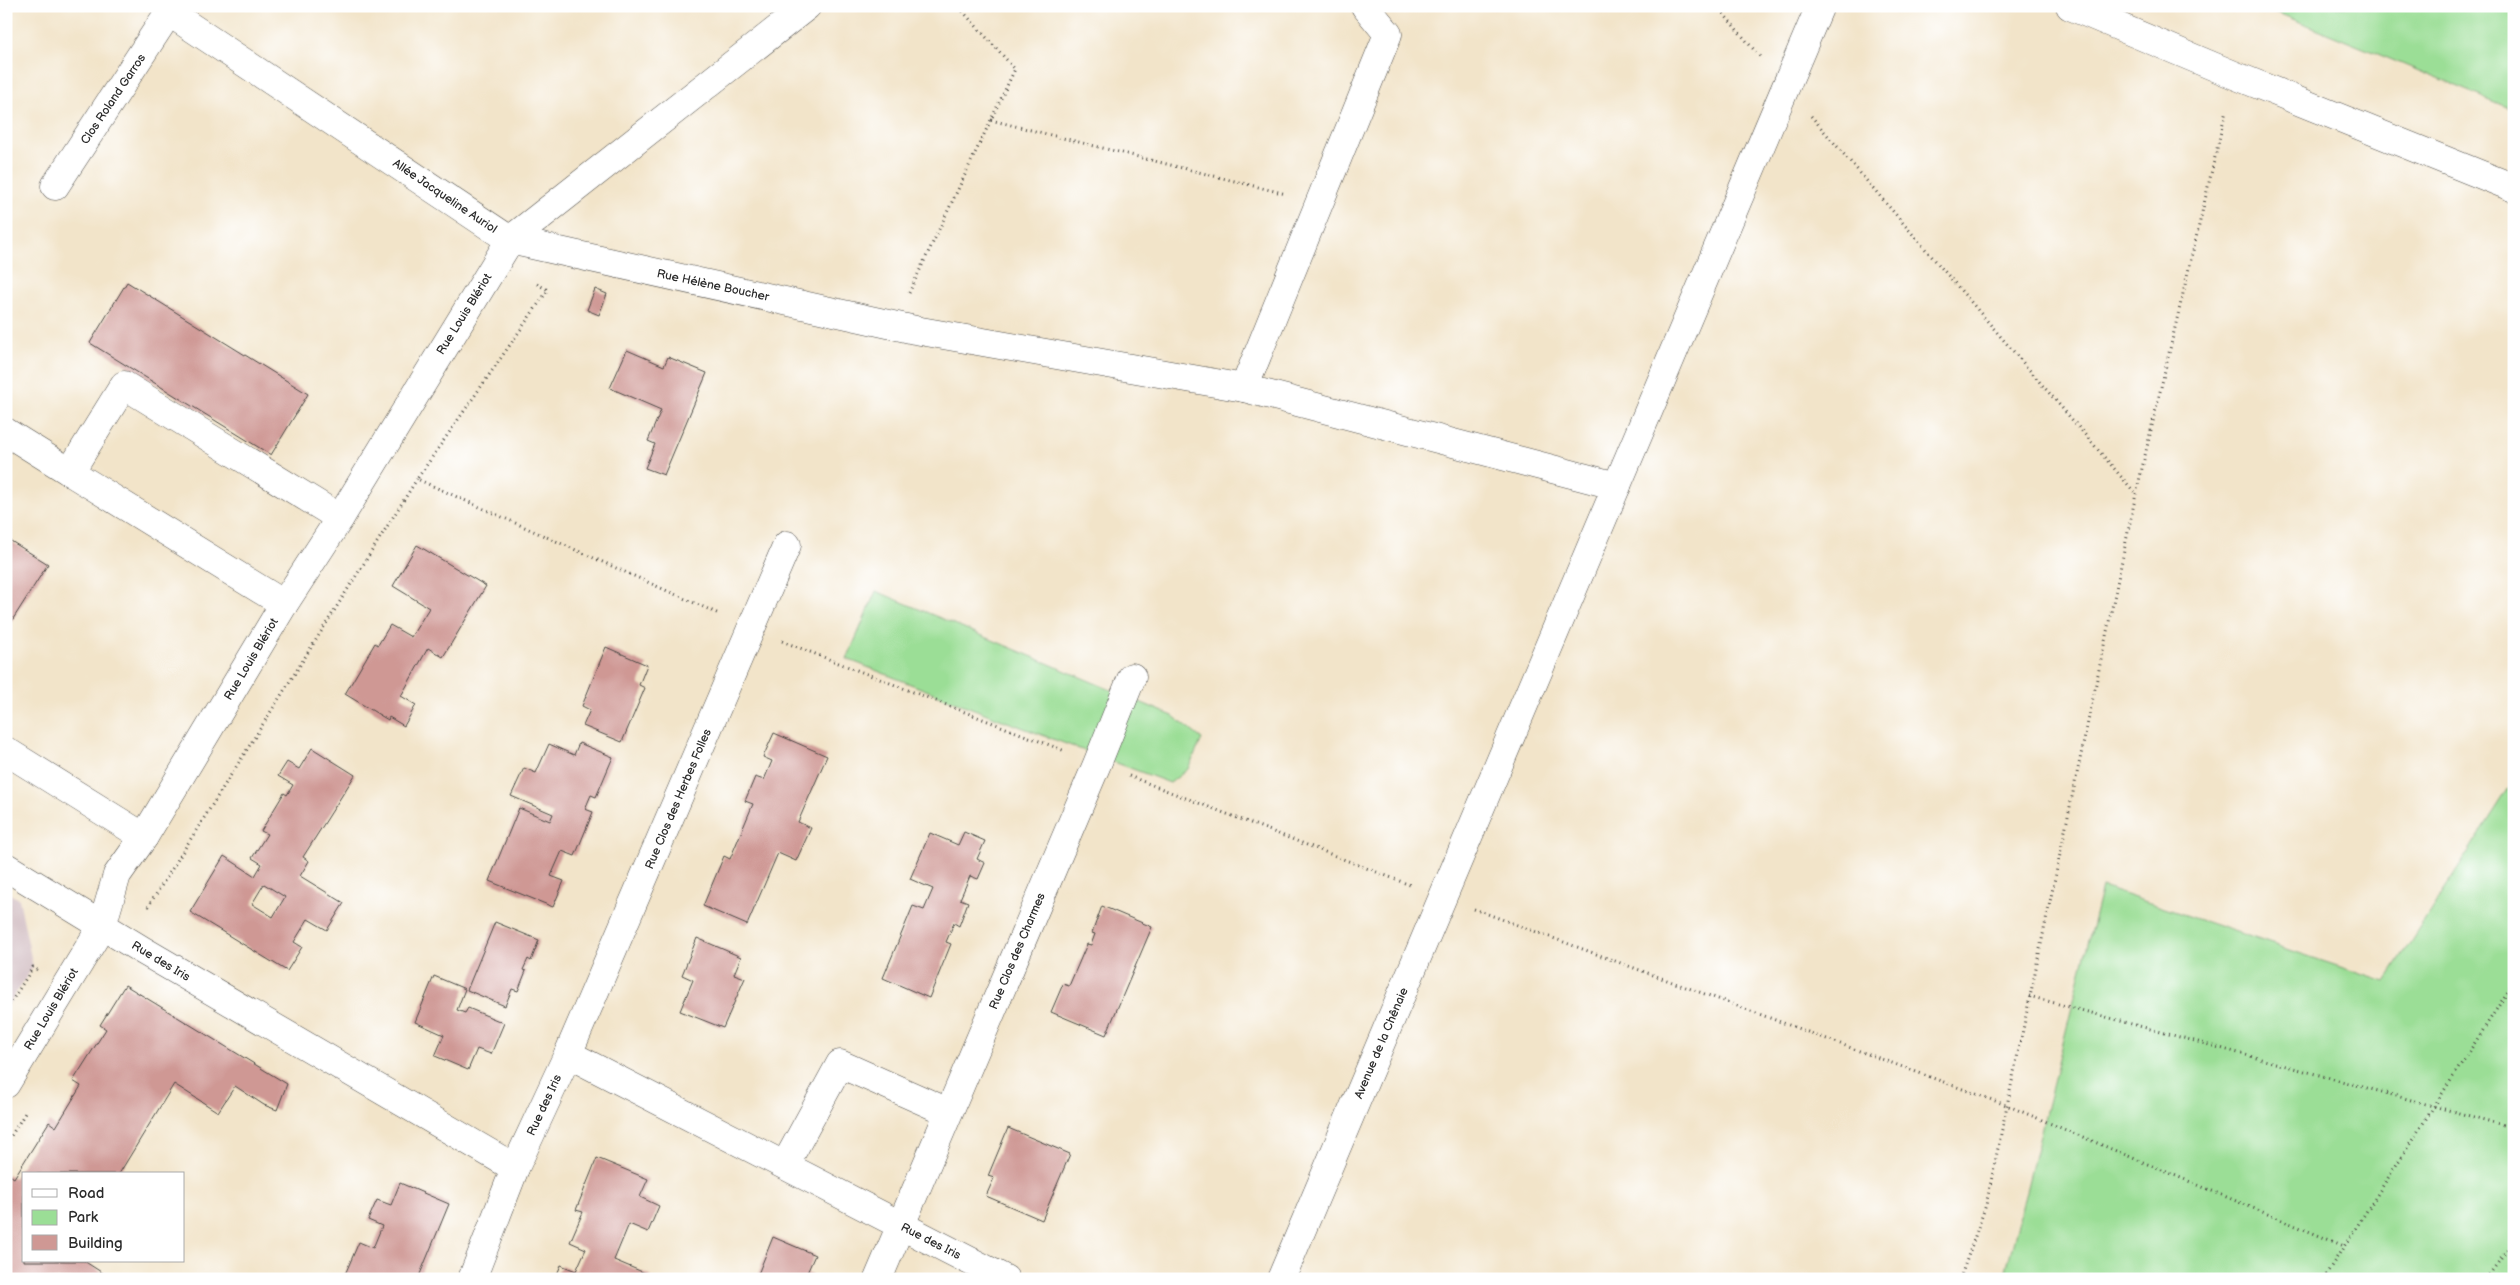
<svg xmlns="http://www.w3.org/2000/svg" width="2520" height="1285" viewBox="0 0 2520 1285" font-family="'Balsamiq Sans',sans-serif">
  <rect width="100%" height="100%" fill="#fff"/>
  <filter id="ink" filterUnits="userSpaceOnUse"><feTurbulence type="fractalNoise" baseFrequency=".02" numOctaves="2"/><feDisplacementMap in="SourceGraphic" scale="10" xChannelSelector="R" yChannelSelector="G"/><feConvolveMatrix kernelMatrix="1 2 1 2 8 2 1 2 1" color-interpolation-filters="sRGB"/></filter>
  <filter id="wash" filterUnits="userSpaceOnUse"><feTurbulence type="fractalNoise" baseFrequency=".0096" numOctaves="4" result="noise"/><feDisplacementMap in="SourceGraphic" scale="20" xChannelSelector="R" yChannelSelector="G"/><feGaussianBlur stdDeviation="1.12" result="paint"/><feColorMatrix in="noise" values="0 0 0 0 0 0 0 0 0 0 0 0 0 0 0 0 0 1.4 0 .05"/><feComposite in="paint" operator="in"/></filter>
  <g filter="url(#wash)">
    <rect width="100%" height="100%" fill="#f2e4c9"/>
    <!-- industrial -->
    <path fill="#d2bec3" d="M6,892L19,899L33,967L6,1008Z"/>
    <!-- green -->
    <g fill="#9bde96" stroke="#638460">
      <path d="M2261,6H2514V110Z"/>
      <path d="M876,591L1173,716L1202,739L1188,769L1170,783L997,718L847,659Z"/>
      <path d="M2514,780V1279H2004L2102,887L2385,982Z"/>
    </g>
    <g id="blocks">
      <!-- building -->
      <g fill="#cf9894" fill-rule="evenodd">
        <path d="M127,282L308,394L271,455L90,343Z"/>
        <path d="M595,289L607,294L599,315L587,310Z"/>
        <path d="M627,350L664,366L668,357L707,373L664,475L645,468L655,444L648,441L661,410L610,388Z"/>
        <path d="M6,538L48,564L6,630Z"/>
        <path d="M417,545L486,586L443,657L428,648L401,696L416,705L404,726L389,717L388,720L345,694L375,643L378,645L390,625L411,637L429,608L393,586Z"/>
        <path d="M606,647L647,665L639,685L645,688L622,742L583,726L590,710L582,706Z"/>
        <path d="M774,733L827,756L798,822L811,828L796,861L778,853L747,925L703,906L724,856L730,859L753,804L745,801L755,777L764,780L772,761L763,757Z"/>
        <path d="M579,743L613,757L596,797L591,795L585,809L593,812L575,856L562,851L551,876L564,881L553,907L489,881L519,808L550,821L553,814L511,796L524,768L536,773L549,744L574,755Z"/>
        <path d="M312,748L355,775L303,857L309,861L300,876L344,903L327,930L308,919L294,942L302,947L287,971L190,912L224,856L255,876L262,864L252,858L267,834L261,831L284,793L287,795L293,785L278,776L287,762L299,769ZM264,884L285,897L273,917L252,904Z"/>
        <path d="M964,832L985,841L977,859L985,863L978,879L970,876L960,899L968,902L959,926L954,923L946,942L951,944L929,998L883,978L913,906L924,910L933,889L910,879L930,833L958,845Z"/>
        <path d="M1102,906L1152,927L1106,1035L1051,1012L1063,984L1069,986L1087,944L1091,945L1095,934L1092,933Z"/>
        <path d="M495,922L539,940L531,961L528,959L523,970L526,971L518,991L512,989L505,1006L467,990Z"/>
        <path d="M697,938L741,957L734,974L745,978L723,1028L680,1011L693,980L682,975Z"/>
        <path d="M434,976L465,989L457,1010L465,1013L468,1008L504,1023L491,1054L477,1049L468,1070L435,1056L444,1035L415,1022Z"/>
        <path d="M125,985L287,1084L277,1110L264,1105L235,1086L218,1112L174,1084L119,1174H24V1261H84L112,1279H6V1177L8,1174L14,1178L49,1122L56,1127L81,1086L73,1081L106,1029L100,1025Z"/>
        <path d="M1008,1128L1070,1154L1042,1220L986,1196L994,1178L988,1176Z"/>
        <path d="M597,1158L648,1179L640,1197L659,1206L648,1232L629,1224L614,1260L652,1276L650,1279H555L561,1265L576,1271L586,1249L570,1242L583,1212L576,1210Z"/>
        <path d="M400,1183L449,1204L418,1279H343L359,1242L373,1248L382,1226L368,1220L377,1200L391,1205Z"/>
        <path d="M773,1237L815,1255L807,1273L812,1275L810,1279H756Z"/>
      </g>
    </g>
  </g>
  <g filter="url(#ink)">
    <use href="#blocks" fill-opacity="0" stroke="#494743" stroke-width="1"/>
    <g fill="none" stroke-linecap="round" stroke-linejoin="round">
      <defs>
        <g id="minor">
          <path d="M1365,6L1388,34L1244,388L1617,486"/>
          <path d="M2070,6L2234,75L2514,188"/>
          <path d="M170,13L510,240L807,6"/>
          <path d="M55,186L173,6"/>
          <path d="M6,432L70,472L124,385L340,518"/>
          <path d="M70,472L284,604"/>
          <path d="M6,751L144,837"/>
          <path d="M6,867L142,950L515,1168L568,1054L1005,1279"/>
          <path d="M568,1054L787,545"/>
          <path d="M6,1084L102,926L117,875L144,837L284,604L340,518L510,240L915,330L1244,388"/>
          <path d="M785,1165L840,1064L948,1112"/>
          <path d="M472,1279L515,1168"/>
          <path d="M878,1279L1097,764L1132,677"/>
          <path d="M1281,1279L1820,6"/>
        </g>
      </defs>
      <!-- minor casing -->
      <use href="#minor" stroke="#494743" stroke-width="29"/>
      <!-- path -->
      <g stroke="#494743" stroke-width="3" stroke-dasharray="1 4" stroke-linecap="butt">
        <path d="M1717,6L1761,58"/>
        <path d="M1811,116L2136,494"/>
        <path d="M991,120L1286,194"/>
        <path d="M537,284L548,290L417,479L719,614"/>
        <path d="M909,293L1015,69L958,6"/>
        <path d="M782,641L1065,751"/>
        <path d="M1129,776L1410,885"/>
        <path d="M148,907L417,479"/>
        <path d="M1474,909L2006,1105L2344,1246"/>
        <path d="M2029,996L2514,1128"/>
        <path d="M6,1010L33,967L37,970"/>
        <path d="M6,1144L25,1113"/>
        <path d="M1960,1279L1986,1205L2136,494L2226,110"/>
        <path d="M2323,1279L2514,982"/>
        <path d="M2486,1279L2514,1241"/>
      </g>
      <!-- minor -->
      <use href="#minor" stroke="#fff" stroke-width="28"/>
    </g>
  </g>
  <g text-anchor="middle" stroke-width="4" stroke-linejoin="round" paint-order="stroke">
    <!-- street labels -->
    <g font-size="12" fill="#2b2b2b" stroke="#fff">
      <text transform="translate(113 99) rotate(-56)" y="4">Clos Roland Garros</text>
      <text transform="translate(445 196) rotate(34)" y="4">Allée Jacqueline Auriol</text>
      <text transform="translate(713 285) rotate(12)" y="4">Rue Hélène Boucher</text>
      <text transform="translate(464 314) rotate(-58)" y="4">Rue Louis Blériot</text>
      <text transform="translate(251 659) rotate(-59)" y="4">Rue Louis Blériot</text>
      <text transform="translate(678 799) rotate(-67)" y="4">Rue Clos des Herbes Folles</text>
      <text transform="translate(1017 951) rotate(-67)" y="4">Rue Clos des Charmes</text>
      <text transform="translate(161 961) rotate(31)" y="4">Rue des Iris</text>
      <text transform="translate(51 1009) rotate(-59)" y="4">Rue Louis Blériot</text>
      <text transform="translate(1381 1043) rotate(-67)" y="4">Avenue de la Chênaie</text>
      <text transform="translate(544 1105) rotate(-65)" y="4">Rue des Iris</text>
      <text transform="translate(931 1241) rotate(27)" y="4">Rue des Iris</text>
    </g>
  </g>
  <!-- margin -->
  <rect width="2520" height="1285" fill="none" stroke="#fff" stroke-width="25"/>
  <!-- legend -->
  <rect x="22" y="1172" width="162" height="90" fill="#ffffff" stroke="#aaaaaa"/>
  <rect x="32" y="1189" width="25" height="8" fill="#ffffff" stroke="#aaaaaa"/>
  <text x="68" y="1198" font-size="15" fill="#2b2b2b">Road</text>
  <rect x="32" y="1210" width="25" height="15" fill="#9bde96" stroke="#aaaaaa"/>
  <text x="68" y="1222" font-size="15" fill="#2b2b2b">Park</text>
  <rect x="32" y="1235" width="25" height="15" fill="#cf9894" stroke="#aaaaaa"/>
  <text x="68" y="1248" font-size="15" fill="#2b2b2b">Building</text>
</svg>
